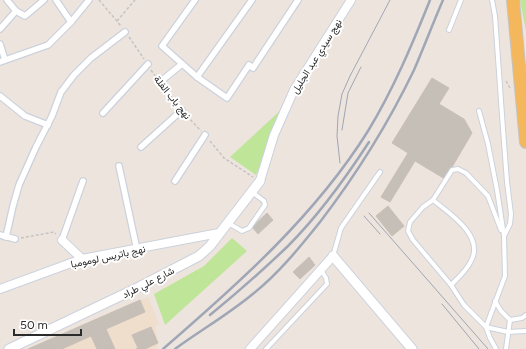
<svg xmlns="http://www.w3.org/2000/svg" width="526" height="349" viewBox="0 0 526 349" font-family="Figtree,Vazirmatn,sans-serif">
  <rect width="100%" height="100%" fill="#ede4dd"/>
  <!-- education -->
  <path fill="#efdecc" d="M148,297L159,324L155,326L158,343L156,349H28Z"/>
  <!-- green -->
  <g fill="#bfe598">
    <path d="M520,0H526V31Z"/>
    <path d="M283,108L256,175L230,157Z"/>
    <path d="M232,238L247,251L165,325L154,294L204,266Z"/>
  </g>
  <!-- building -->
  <g fill="#c6bfb8" stroke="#c9bfb6">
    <path d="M432,78L449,88L439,104L464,119L472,133L445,179L415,161L390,202L381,197L408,153L392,143Z"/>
    <path d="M388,206L404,226L392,236L376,216Z"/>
    <path d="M267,213L273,220L258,234L252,227Z"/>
    <path d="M309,257L315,265L300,279L293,272Z"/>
    <path d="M140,300L145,312L106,329L115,349H97L91,336L62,349H28Z"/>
    <path d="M151,327L158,343L145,349H136L138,348L132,335Z"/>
  </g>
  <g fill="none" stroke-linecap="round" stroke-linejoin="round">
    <defs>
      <g id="service">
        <path d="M492,0L495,16L503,129L507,182L511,214L510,224L504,236"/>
        <path d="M449,30L461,0"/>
        <path d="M479,111L488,144L497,190L504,236L505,276L486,327L490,338L496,349"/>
        <path d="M433,200L452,170L458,169L466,173L488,196L501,230"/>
        <path d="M228,223L242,231L249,228L265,205L264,201L252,192"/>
        <path d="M333,256L341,228L380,172"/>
        <path d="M451,285C458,278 467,270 471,261C485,236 449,213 433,200L423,207L410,222L408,231L413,240L451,285L464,305L486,327L508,332L526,331"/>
        <path d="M495,301L501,311L510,320L522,318L526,315"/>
        <path d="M266,349L327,284L326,278L321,270"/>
        <path d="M506,349L510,320"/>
      </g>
      <g id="pedestrian">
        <path d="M56,0L71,22"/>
        <path d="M195,0L162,46L197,77L227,98L249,65L253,68L298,0"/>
        <path d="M16,11L25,16L44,0"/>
        <path d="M0,29L16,11L7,0"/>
        <path d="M0,44L5,60"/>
        <path d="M0,62L48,45L71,22L89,0"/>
        <path d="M197,77L252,0"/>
        <path d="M160,82L182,64"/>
        <path d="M0,96L25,116L48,125"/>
        <path d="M103,113L148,64"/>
        <path d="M141,147L182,110"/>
        <path d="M119,166L137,250"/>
        <path d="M175,181L205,135"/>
        <path d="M0,235L15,239"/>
        <path d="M6,237L13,206L19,185L36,147L52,116L61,92L74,75L91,58L125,32"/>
        <path d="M62,240L83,181"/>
      </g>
      <g id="minor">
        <path d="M260,181L274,135L294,90L351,0"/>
        <path d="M62,240L82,259"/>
        <path d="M0,289L82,259L219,233"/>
        <path d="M250,349L333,256"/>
      </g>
      <g id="tertiary">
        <path d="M333,256L412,349"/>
        <path d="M9,349L139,287L199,256L210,246L260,181"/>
      </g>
      <path id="primary" d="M513,0L526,142"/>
    </defs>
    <!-- service casing -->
    <use href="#service" stroke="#cbd2dd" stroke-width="6"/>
    <!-- pedestrian casing -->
    <use href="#pedestrian" stroke="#cbd2dd" stroke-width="8"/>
    <!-- minor casing -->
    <use href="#minor" stroke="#cbd2dd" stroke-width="10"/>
    <!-- tertiary casing -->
    <use href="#tertiary" stroke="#cbd2dd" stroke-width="11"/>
    <!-- primary casing -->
    <use href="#primary" stroke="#c4c4c4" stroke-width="14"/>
    <!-- path -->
    <g stroke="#c4c4c4" stroke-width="1.5" stroke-dasharray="3 2" stroke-linecap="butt">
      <path d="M99,0L121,26"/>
      <path d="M117,21L135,0"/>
      <path d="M129,37L144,59"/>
      <path d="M151,70L156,77"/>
      <path d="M506,81L510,88"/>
      <path d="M164,88L178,105"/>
      <path d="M187,116L201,131"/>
      <path d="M210,141L224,158L253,177"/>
      <path d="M21,238L54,232L56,234"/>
    </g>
    <!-- service -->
    <use href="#service" stroke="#fff" stroke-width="4"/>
    <!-- pedestrian -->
    <use href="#pedestrian" stroke="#fff" stroke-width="5.5"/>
    <!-- minor -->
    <use href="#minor" stroke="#fff" stroke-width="8"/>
    <!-- tertiary -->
    <use href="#tertiary" stroke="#fff" stroke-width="9"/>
    <!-- primary -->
    <use href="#primary" stroke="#f4b75b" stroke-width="12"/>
    <!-- tram -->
    <g stroke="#9fa6b6" stroke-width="1">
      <path d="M342,130L348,93L361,67"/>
      <path d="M340,163L337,136L338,116L342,94L350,76L390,0"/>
      <path d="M369,213L488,349"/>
      <path d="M364,216L380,234"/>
      <path d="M442,304L479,349"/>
    </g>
    <!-- rail -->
    <g stroke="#9fa6b6" stroke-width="2.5">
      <path d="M210,315C237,293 263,270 288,246C319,215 345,179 369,142"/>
      <path d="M163,349C238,284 315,216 368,131C393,90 412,45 430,0"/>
      <path d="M175,349C201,330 229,314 254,293C279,273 300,247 320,222C356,175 388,124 414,70C424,47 433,23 443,0"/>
    </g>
  </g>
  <g text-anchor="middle" stroke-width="4" stroke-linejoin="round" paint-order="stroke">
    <!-- street labels -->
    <g font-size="10" fill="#2b2b2b" stroke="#fff">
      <text transform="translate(316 56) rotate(-58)" y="4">نهج سيدي عبد الجليل</text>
      <text transform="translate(173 97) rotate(51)" y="4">نهج باب الفلة</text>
      <text transform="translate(108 256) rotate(-12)" y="4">نهج باتريس لومومبا</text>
      <text transform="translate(148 282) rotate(-27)" y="4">شارع علي طراد</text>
    </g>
  </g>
  <!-- scale -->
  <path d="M14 329v6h67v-6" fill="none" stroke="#2b2b2b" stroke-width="2"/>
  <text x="20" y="329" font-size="12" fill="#2b2b2b" stroke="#ffffff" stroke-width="3" paint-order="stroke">50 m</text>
</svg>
